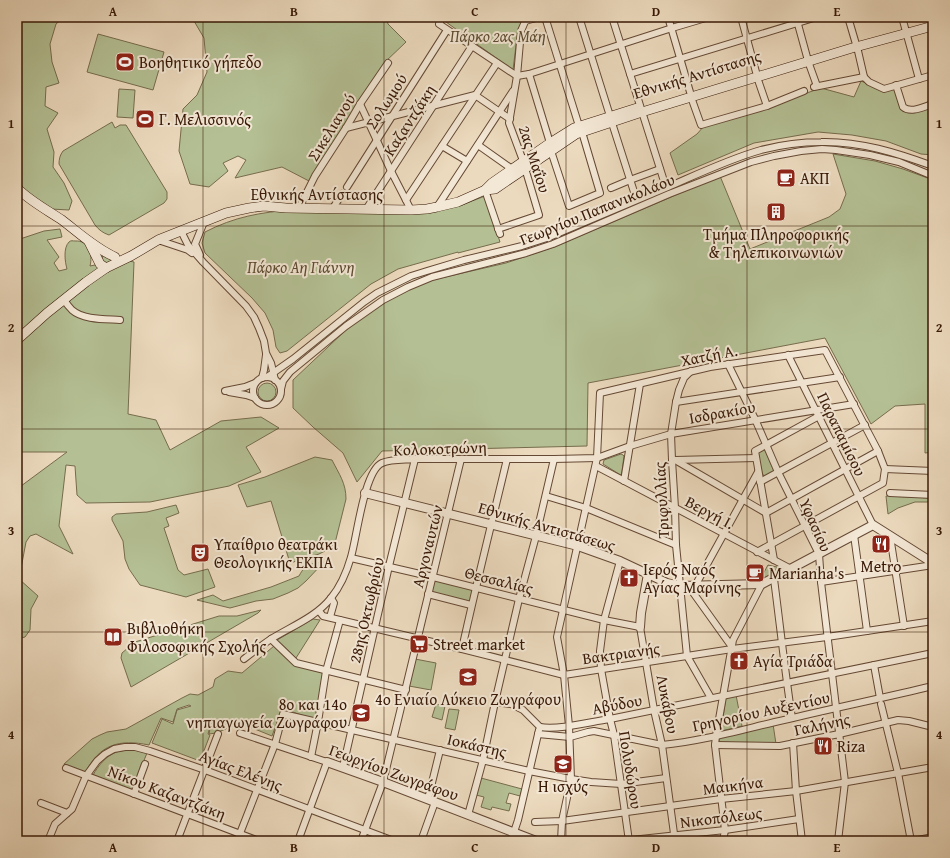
<svg xmlns="http://www.w3.org/2000/svg" width="950" height="858" viewBox="0 0 950 858" font-family="'Gentium Book Plus',serif">
  <rect width="100%" height="100%" fill="#ecdabe"/>
  <filter id="stains"><feTurbulence type="fractalNoise" baseFrequency=".005" numOctaves="4"/><feColorMatrix values="0 0 0 0 .2 0 0 0 0 .09 0 0 0 0 .02 0 0 0 .5 -.17"/></filter>
  <radialGradient id="worn" r=".72"><stop offset=".6" stop-color="#630" stop-opacity="0"/><stop offset="1" stop-color="#630" stop-opacity=".3"/></radialGradient>
  <!-- green -->
  <g fill="#b4c094" stroke="#766c4d">
    <path d="M17,17H64L56,24L50,44L52,62L59,83L46,87L45,106L58,113L47,129L54,152L53,167L64,183L72,201L69,210L51,209L28,194L17,181Z"/>
    <path d="M190,17H386L388,24L406,42L384,63L309,181L282,167L235,178L246,160L238,156L223,163L228,171L209,187L190,184L179,151L183,109L197,95L207,72L204,38L194,21Z"/>
    <path d="M448,17H525L518,29L513,70L446,22Z"/>
    <path d="M98,34L164,52L153,90L87,72Z"/>
    <path d="M861,81L884,90L895,87L905,110L933,105V155L921,154L886,141L852,135L818,132L754,143L678,175L670,153L697,134L704,126L767,107L821,88L854,97Z"/>
    <path d="M119,89L135,90L133,118L117,117Z"/>
    <path d="M112,122L115,128L120,125H126L167,192V199L164,203L109,235C103,233 99,230 95,225L59,164C59,159 60,155 63,151Z"/>
    <path d="M833,154L875,161L903,169L933,180V452L925,453V404L895,406L871,424L825,338L588,383L587,446L382,451L357,482L343,453L313,427L293,408V380L347,329L375,306L401,291L428,281L506,263L554,247L720,176L750,249L829,217L840,209L846,194Z"/>
    <path d="M485,196L500,242L458,253V252L398,269L371,284L287,351L280,353L276,347L273,330L265,313L252,298L205,253L202,243L205,232C234,217 261,212 293,210L462,205Z"/>
    <path d="M60,229L62,237L47,240L59,257L54,263L59,271L67,269C65,262 63,248 69,242C71,240 73,241 75,241C89,240 93,255 90,266L100,264L103,255L134,262L128,414L156,420L170,450L221,421L261,417L279,428L246,447L261,472L229,486L150,502L86,503L77,495L75,466L66,465L59,526L73,554L36,534L30,536L26,542L19,579L38,596L31,609L30,630L25,637L17,639V489L67,452H17V240L44,231Z"/>
    <circle cx="267" cy="392" r="9"/>
    <path d="M763,450H765L774,471L768,475L764,476L760,470L757,454L759,452Z"/>
    <path d="M621,454L623,455L624,456L622,471L621,475L619,474L603,464L604,460Z"/>
    <path d="M315,457L332,460C339,474 346,483 346,499L335,543L329,549L319,554L290,563L271,501L247,507L238,485L265,477Z"/>
    <path d="M886,496L933,498V502H915L898,508L888,514Z"/>
    <path d="M176,505L179,513L166,518L169,526L164,528L178,570L184,575L208,569L215,587L186,597L140,585L129,569L125,559L123,541L112,520V517L116,514L147,512Z"/>
    <path d="M324,562L306,581L298,588L288,593L273,599L256,601L230,608L197,600L213,595L223,601L271,587L299,576C306,563 310,564 324,562Z"/>
    <path d="M768,565L777,567L770,583H758Z"/>
    <path d="M433,577L475,588L471,605L428,594Z"/>
    <path d="M261,610L258,613L131,687L121,658L122,653L135,642L219,616H237Z"/>
    <path d="M313,619L320,620L296,658L277,640Z"/>
    <path d="M274,646L292,664L323,673L316,720L284,709L280,714L272,736L240,723L216,733L209,734L211,723L208,734L210,735L200,761L152,743L162,719L173,724L177,710L191,706L189,705L177,709L173,722L161,718L149,745C119,739 100,744 85,773L64,764L92,739L100,735L107,732L126,729L182,698L190,694L198,695L213,687L215,679L228,671L242,673Z"/>
    <path d="M415,659L436,663L431,690L409,686Z"/>
    <path d="M736,695L742,726L721,731L726,697Z"/>
    <path d="M436,704L445,706L442,720L432,717Z"/>
    <path d="M449,709L459,710L455,730L445,728Z"/>
    <path d="M773,724L776,744L719,742V737Z"/>
    <path d="M126,750H135L147,753L132,790L93,775C98,766 106,756 116,752C119,751 123,751 126,750Z"/>
    <path d="M481,778L522,789L520,796L509,793L506,803L511,804L509,811L492,807L491,810L481,807L484,797L476,795Z"/>
  </g>
  <g fill="none" stroke-linecap="round" stroke-linejoin="round">
    <defs>
      <g id="minor">
        <path d="M442,17L439,24L517,76L529,74L672,28L709,17"/>
        <path d="M545,17L579,126"/>
        <path d="M579,17L610,116"/>
        <path d="M612,17L663,178"/>
        <path d="M668,17L690,92"/>
        <path d="M741,17L756,72"/>
        <path d="M796,17L807,57"/>
        <path d="M848,17L858,51L864,77L869,82L884,89L933,75"/>
        <path d="M902,17L919,79"/>
        <path d="M525,21L540,17"/>
        <path d="M808,61L817,86"/>
        <path d="M529,74L550,143"/>
        <path d="M630,74L817,17"/>
        <path d="M757,77L767,106"/>
        <path d="M896,85L903,107C911,114 925,106 933,104"/>
        <path d="M814,87L864,77"/>
        <path d="M691,97L701,125L767,106L804,91"/>
        <path d="M360,104L391,171L411,210"/>
        <path d="M612,123L635,195"/>
        <path d="M346,128L475,95L510,119"/>
        <path d="M478,145L512,169"/>
        <path d="M442,146L467,161"/>
        <path d="M551,151L569,206L600,193L582,132"/>
        <path d="M347,187L447,30"/>
        <path d="M611,188L630,180L660,169"/>
        <path d="M485,190L500,234"/>
        <path d="M406,200L497,63"/>
        <path d="M437,207L513,91"/>
        <path d="M299,208L315,176L346,128L360,104L388,63"/>
        <path d="M333,208L342,194"/>
        <path d="M367,208L472,46"/>
        <path d="M498,229L539,215L522,158L509,123L517,76L521,31L527,17"/>
        <path d="M181,231L188,245L203,262L246,306L254,317L259,328L264,341L266,353L271,363L275,380"/>
        <path d="M158,240L188,250L192,253"/>
        <path d="M200,255L195,244L204,222"/>
        <path d="M64,300C66,303 69,307 72,310C83,320 106,319 120,320"/>
        <path d="M788,355L873,525"/>
        <path d="M728,364L755,419L778,472L819,554L821,582L845,782L838,841"/>
        <path d="M691,371L684,378L679,390L676,402L671,434L672,460L675,508L676,545L687,656L711,698"/>
        <path d="M267,377L273,373L293,359L364,302L377,293L411,276L427,271L464,260L522,246L547,238C587,221 628,204 668,187C698,174 729,159 761,150C780,145 801,142 821,142C860,141 897,153 933,166"/>
        <circle cx="267" cy="391" r="14"/>
        <path d="M262,378L264,370L266,355"/>
        <path d="M281,389L283,381L290,372L346,326L383,300L408,287L432,277L526,253L553,244L669,194L751,162L774,156L801,151L822,149L836,150L870,155L899,162L933,176"/>
        <path d="M225,391L245,387L255,383"/>
        <path d="M229,392L246,395L255,398"/>
        <path d="M676,402L840,377"/>
        <path d="M675,460L766,513L878,451"/>
        <path d="M675,460L756,458"/>
        <path d="M596,466L791,569"/>
        <path d="M885,469L933,471"/>
        <path d="M931,471L933,482"/>
        <path d="M624,481L640,384"/>
        <path d="M760,482L865,425"/>
        <path d="M890,493L933,495"/>
        <path d="M546,496L586,508L676,545"/>
        <path d="M854,535L867,631"/>
        <path d="M890,536L904,626"/>
        <path d="M351,558L433,577L604,620L640,627L654,710L662,745L675,841"/>
        <path d="M774,560L755,451L819,416"/>
        <path d="M620,561L604,620L600,651L601,669L610,719L614,735L629,841"/>
        <path d="M774,579C780,625 785,672 792,718"/>
        <path d="M821,582L933,565"/>
        <path d="M695,586L758,472"/>
        <path d="M689,587L732,647"/>
        <path d="M428,594L471,605"/>
        <path d="M319,611L323,616L462,649L564,675L732,649L827,637L933,621"/>
        <path d="M330,617L334,603L331,598"/>
        <path d="M271,639L296,663L406,690"/>
        <path d="M462,649C476,585 492,522 507,459"/>
        <path d="M244,659C253,652 262,645 271,639C292,626 316,617 331,598C340,587 347,571 351,557C357,537 364,471 382,463C391,459 406,460 415,459H554L597,458L630,446L671,434L854,404"/>
        <path d="M874,665L880,698"/>
        <path d="M495,702L511,704L523,710L540,727"/>
        <path d="M881,704L898,773L911,841"/>
        <path d="M540,727C560,730 589,722 610,719L933,653"/>
        <path d="M240,733L327,762L298,841"/>
        <path d="M538,734L570,737L588,732L594,731L662,745C703,741 744,729 784,720C834,708 883,698 933,686"/>
        <path d="M793,743L796,791L802,841"/>
        <path d="M715,745L780,746L839,734L898,720L909,721L933,727"/>
        <path d="M311,757L318,722L326,671L340,620"/>
        <path d="M343,767L389,566L415,459"/>
        <path d="M66,768L259,841"/>
        <path d="M134,794L145,764"/>
        <path d="M428,799L440,750"/>
        <path d="M41,803L67,813"/>
        <path d="M468,815L483,760L495,702L519,599L536,536L554,459"/>
        <path d="M535,822L562,821L721,799L796,791L933,767"/>
        <path d="M48,841L55,824L72,809L86,776L97,761L105,754L114,749L125,747H135L150,751L205,770L394,841"/>
        <path d="M177,841L218,734"/>
        <path d="M237,841L275,744L283,714L529,771L571,779L591,782L621,784L666,778"/>
        <path d="M361,841L383,782L461,459"/>
        <path d="M421,841L435,802"/>
        <path d="M511,841L518,820L539,730"/>
        <path d="M561,841L562,821L571,779L569,726L564,675L557,637L597,458L600,393L710,367L825,350L878,451L885,469L883,483L757,552"/>
        <path d="M622,841L725,830L799,819"/>
        <path d="M723,841L725,830L715,745L716,736L733,640L762,584"/>
        <path d="M913,841L933,837"/>
      </g>
      <g id="tertiary">
        <path d="M365,493L578,546L620,561L667,583L680,586L762,584L873,525L933,563"/>
        <path d="M640,627L641,613L648,574"/>
        <path d="M327,762L383,782L536,841"/>
      </g>
      <g id="secondary">
        <path d="M17,188C30,201 47,210 62,220C79,233 95,248 115,257"/>
        <path d="M486,189L492,183L502,176L550,143L574,128L637,108"/>
        <path d="M89,242L100,264L106,268"/>
        <path d="M17,340L47,313L86,282L106,268L131,256L158,240L226,213L249,208L264,206L286,208L411,210L427,209L437,207L458,202L485,190L495,189L551,151L576,134L642,112L852,48L933,26"/>
      </g>
    </defs>
    <!-- minor casing -->
    <use href="#minor" stroke="#654934" stroke-width="8"/>
    <!-- tertiary casing -->
    <use href="#tertiary" stroke="#654934" stroke-width="10"/>
    <!-- secondary casing -->
    <use href="#secondary" stroke="#381906" stroke-width="10"/>
    <!-- minor -->
    <use href="#minor" stroke="#f3e7d5" stroke-width="6"/>
    <!-- tertiary -->
    <use href="#tertiary" stroke="#f3e7d5" stroke-width="8"/>
    <!-- secondary -->
    <use href="#secondary" stroke="#f3e7d5" stroke-width="9"/>
  </g>
  <!-- grid -->
  <path fill="none" stroke="#381906" stroke-width="1" stroke-opacity="0.55" d="M203,17V841M384,17V841M566,17V841M747,17V841M17,226H933M17,429H933M17,632H933"/>
  <!-- icons -->
  <defs>
    <symbol id="stadium-square" viewBox="-11 -11 22 22"><rect x="-9" y="-9" width="18" height="18" rx="4" fill="#8f2418" stroke="#f3e7d5"/><path d="M0-5a6.5 5 0 1 0 0 10a6.5 5 0 1 0 0-10ZM-3.5-1.8h7v3.6h-7Z" fill="#fff"/></symbol>
    <symbol id="cafe-square" viewBox="-11 -11 22 22"><rect x="-9" y="-9" width="18" height="18" rx="4" fill="#8f2418" stroke="#f3e7d5"/><path d="M-5.5-4.5H6V0H3Q3 3.5 0 3.5H-2.5Q-5.5 3.5-5.5 0ZM3-3.2v2h1.7v-2ZM-6 4.5H4V6H-6Z" fill="#fff"/></symbol>
    <symbol id="building-square" viewBox="-11 -11 22 22"><rect x="-9" y="-9" width="18" height="18" rx="4" fill="#8f2418" stroke="#f3e7d5"/><path d="M-4-6H4V6H1V3H-1V6H-4ZM-2.5-4.3h1.7v1.8h-1.7ZM.8-4.3h1.7v1.8H.8ZM-2.5-1h1.7V.8h-1.7ZM.8-1h1.7V.8H.8Z" fill="#fff"/></symbol>
    <symbol id="restaurant-square" viewBox="-11 -11 22 22"><rect x="-9" y="-9" width="18" height="18" rx="4" fill="#8f2418" stroke="#f3e7d5"/><path d="M-5-6h1v4h1v-4h1v4h1v-4h1v5L-1.5 .5V6h-2V.5L-5-1ZM5-6V6H3V1.5H1.5Q1.5-4 5-6Z" fill="#fff"/></symbol>
    <symbol id="theatre-square" viewBox="-11 -11 22 22"><rect x="-9" y="-9" width="18" height="18" rx="4" fill="#8f2418" stroke="#f3e7d5"/><path d="M-5-5.5Q0-4 5-5.5V0Q5 5 0 6Q-5 5-5 0ZM-3.3-2.5H-1v1.5H-3.3ZM1-2.5H3.3v1.5H1ZM-2.8 1Q0 5.5 2.8 1Z" fill="#fff"/></symbol>
    <symbol id="church-square" viewBox="-11 -11 22 22"><rect x="-9" y="-9" width="18" height="18" rx="4" fill="#8f2418" stroke="#f3e7d5"/><path d="M-1.2-6h2.4v3.5h3.3v2.4h-3.3V6h-2.4V-.1h-3.3v-2.4h3.3Z" fill="#fff"/></symbol>
    <symbol id="library-square" viewBox="-11 -11 22 22"><rect x="-9" y="-9" width="18" height="18" rx="4" fill="#8f2418" stroke="#f3e7d5"/><path d="M-6-4Q-3-5.5-.7-3.5V5Q-3 3-6 4ZM6-4Q3-5.5 .7-3.5V5Q3 3 6 4Z" fill="#fff"/></symbol>
    <symbol id="supermarket-square" viewBox="-11 -11 22 22"><rect x="-9" y="-9" width="18" height="18" rx="4" fill="#8f2418" stroke="#f3e7d5"/><path d="M-6-5.5h2.5l.6 2H6L4.5 2H-2.5L-4.4-4H-6ZM-1.5 3.2a1.3 1.3 0 1 0 .1 0ZM3 3.2a1.3 1.3 0 1 0 .1 0Z" fill="#fff"/></symbol>
    <symbol id="school-square" viewBox="-11 -11 22 22"><rect x="-9" y="-9" width="18" height="18" rx="4" fill="#8f2418" stroke="#f3e7d5"/><path d="M0-5L7-2L0 1L-7-2ZM-4 1L0 2.5L4 1V4Q0 6-4 4Z" fill="#fff"/></symbol>
  </defs>
  <g fill-rule="evenodd">
    <use href="#stadium-square" x="114" y="51" width="22" height="22"/>
    <use href="#stadium-square" x="134" y="108" width="22" height="22"/>
    <use href="#cafe-square" x="775" y="167" width="22" height="22"/>
    <use href="#building-square" x="765" y="201" width="22" height="22"/>
    <use href="#restaurant-square" x="870" y="533" width="22" height="22"/>
    <use href="#theatre-square" x="189" y="542" width="22" height="22"/>
    <use href="#cafe-square" x="744" y="562" width="22" height="22"/>
    <use href="#church-square" x="618" y="567" width="22" height="22"/>
    <use href="#library-square" x="102" y="626" width="22" height="22"/>
    <use href="#supermarket-square" x="408" y="633" width="22" height="22"/>
    <use href="#church-square" x="728" y="650" width="22" height="22"/>
    <use href="#school-square" x="457" y="666" width="22" height="22"/>
    <use href="#school-square" x="350" y="702" width="22" height="22"/>
    <use href="#restaurant-square" x="812" y="735" width="22" height="22"/>
    <use href="#school-square" x="552" y="753" width="22" height="22"/>
  </g>
  <g text-anchor="middle" stroke-width="4" stroke-linejoin="round" paint-order="stroke">
    <!-- park labels -->
    <g font-size="16" font-style="italic" fill="#5d4b31" stroke="#f3e7d5">
      <text x="498" y="42">Πάρκο 2ας Μάη</text>
      <text x="301" y="273">Πάρκο Αη Γιάννη</text>
    </g>
    <!-- poi labels -->
    <g font-size="16" fill="#381906" stroke="#f3e7d5" text-anchor="start">
      <text x="139" y="68">Βοηθητικό γήπεδο</text>
      <text x="159" y="125">Γ. Μελισσινός</text>
      <text x="800" y="184">ΑΚΠ</text>
      <text x="776" y="240" text-anchor="middle">Τμήμα Πληροφορικής<tspan x="776" dy="18">&amp; Τηλεπικοινωνιών</tspan></text>
      <text x="214" y="550">Υπαίθριο θεατράκι<tspan x="214" dy="18">Θεολογικής ΕΚΠΑ</tspan></text>
      <text x="881" y="572" text-anchor="middle">Metro</text>
      <text x="643" y="575">Ιερός Ναός<tspan x="643" dy="18">Αγίας Μαρίνης</tspan></text>
      <text x="769" y="579">Marianha's</text>
      <text x="127" y="634">Βιβλιοθήκη<tspan x="127" dy="18">Φιλοσοφικής Σχολής</tspan></text>
      <text x="433" y="650">Street market</text>
      <text x="753" y="667">Αγία Τριάδα</text>
      <text x="468" y="705" text-anchor="middle">4ο Ενιαίο Λύκειο Ζωγράφου</text>
      <text x="347" y="710" text-anchor="end">8ο και 14ο<tspan x="347" dy="18">νηπιαγωγεία Ζωγράφου</tspan></text>
      <text x="837" y="752">Riza</text>
      <text x="563" y="792" text-anchor="middle">Η ισχύς</text>
    </g>
    <!-- street labels -->
    <g font-size="16" fill="#381906" stroke="#f3e7d5">
      <text transform="translate(697 74) rotate(-17)" y="6">Εθνικής Αντίστασης</text>
      <text transform="translate(386 101) rotate(-57)" y="6">Σολωμού</text>
      <text transform="translate(409 120) rotate(-57)" y="6">Καζαντζάκη</text>
      <text transform="translate(331 127) rotate(-58)" y="6">Σικελιανού</text>
      <text transform="translate(535 159) rotate(72)" y="6">2ας Μαΐου</text>
      <text x="317" y="200">Εθνικής Αντίστασης</text>
      <text transform="translate(597 209) rotate(-22)" y="6">Γεωργίου Παπανικολάου</text>
      <text transform="translate(709 355) rotate(-11)" y="6">Χατζή Α.</text>
      <text transform="translate(722 412) rotate(-10)" y="6">Ισδρακίου</text>
      <text transform="translate(842 434) rotate(64)" y="6">Παραπαμίσου</text>
      <text transform="translate(440 448) rotate(-2)" y="6">Κολοκοτρώνη</text>
      <text transform="translate(661 500) rotate(-93)" y="6">Τριφυλλίας</text>
      <text transform="translate(710 512) rotate(28)" y="6">Βεργή Ι.</text>
      <text transform="translate(816 525) rotate(66)" y="6">Υφασίου</text>
      <text transform="translate(547 526) rotate(16)" y="6">Εθνικής Αντιστάσεως</text>
      <text transform="translate(427 546) rotate(-76)" y="6">Αργοναυτών</text>
      <text transform="translate(499 580) rotate(14)" y="6">Θεσσαλίας</text>
      <text transform="translate(366 610) rotate(-77)" y="6">28ης Οκτωβρίου</text>
      <text transform="translate(621 653) rotate(-8)" y="6">Βακτριανής</text>
      <text transform="translate(617 704) rotate(-11)" y="6">Αβύδου</text>
      <text transform="translate(668 704) rotate(79)" y="6">Λυκάβου</text>
      <text transform="translate(761 711) rotate(-12)" y="6">Γρηγορίου Αυξεντίου</text>
      <text transform="translate(822 724) rotate(-12)" y="6">Γαλήνης</text>
      <text transform="translate(477 745) rotate(13)" y="6">Ιοκάστης</text>
      <text transform="translate(241 770) rotate(21)" y="6">Αγίας Ελένης</text>
      <text transform="translate(631 770) rotate(81)" y="6">Πολυδώρου</text>
      <text transform="translate(394 772) rotate(20)" y="6">Γεωργίου Ζωγράφου</text>
      <text transform="translate(733 785) rotate(-7)" y="6">Μαικήνα</text>
      <text transform="translate(167 792) rotate(21)" y="6">Νίκου Καζαντζάκη</text>
      <text transform="translate(721 817) rotate(-7)" y="6">Νικοπόλεως</text>
    </g>
  </g>
  <!-- margin -->
  <rect width="950" height="858" fill="none" stroke="#ecdabe" stroke-width="44"/>
  <rect x="22" y="22" width="906" height="814" fill="none" stroke="#381906" stroke-width="1.5"/>
  <g font-size="13" text-anchor="middle" font-weight="bold" fill="#381906">
    <text x="113" y="16">A</text>
    <text x="294" y="16">B</text>
    <text x="475" y="16">C</text>
    <text x="656" y="16">D</text>
    <text x="837" y="16">E</text>
    <text x="11" y="128">1</text>
    <text x="939" y="128">1</text>
    <text x="11" y="332">2</text>
    <text x="939" y="332">2</text>
    <text x="11" y="535">3</text>
    <text x="939" y="535">3</text>
    <text x="11" y="739">4</text>
    <text x="939" y="739">4</text>
    <text x="113" y="852">A</text>
    <text x="294" y="852">B</text>
    <text x="475" y="852">C</text>
    <text x="656" y="852">D</text>
    <text x="837" y="852">E</text>
  </g>
  <rect width="100%" height="100%" filter="url(#stains)"/>
  <rect width="100%" height="100%" fill="url(#worn)"/>
</svg>
